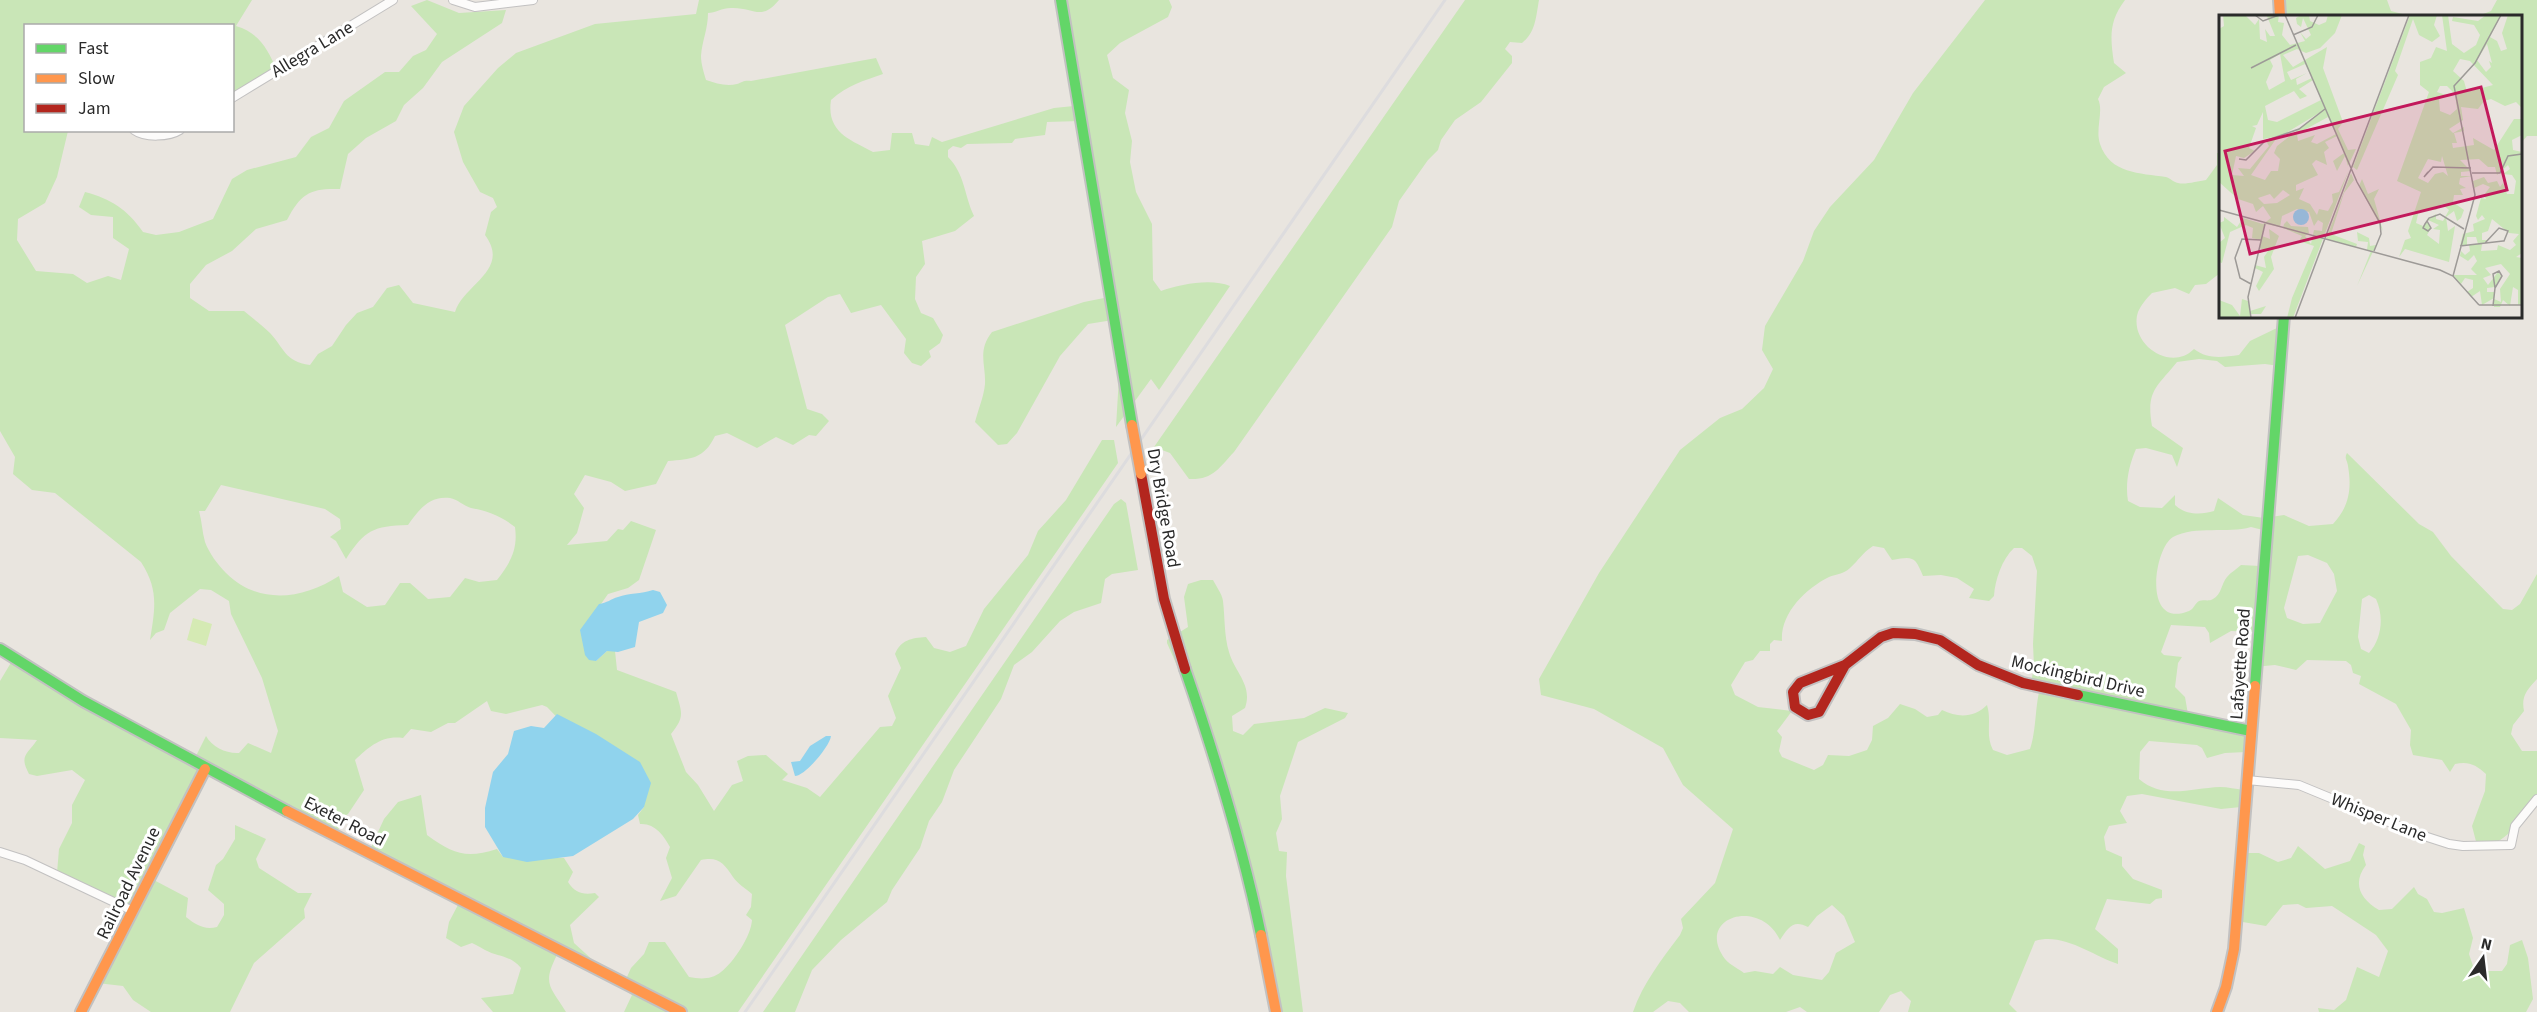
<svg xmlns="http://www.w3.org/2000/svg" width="2537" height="1012" viewBox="0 0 2537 1012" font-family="'Source Sans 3',sans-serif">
  <rect width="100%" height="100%" fill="#e9e5df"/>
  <!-- green -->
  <g fill="#c9e6b7" fill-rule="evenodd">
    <path d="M0,0H252L236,26C259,33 268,49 277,71L233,98L232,26H26V130L68,131L57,177L45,203L18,219L17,240L36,271L73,274L87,283L108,276L121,280L129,249L113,238V217L91,215L79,207L85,192C111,199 127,209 143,232L156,235L179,232L213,219L232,179L247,170L296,157L311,137L329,128L344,101L385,72H399L413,56L426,50L437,34L411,6L427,0L459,13L506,10L502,23L442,62L423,88L404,105L396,121L366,138L348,154L340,189C311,188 301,193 287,220L256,229L232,251L206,265L190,284V298L209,311H244C252,318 262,325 270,333C285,349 284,361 310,365L318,354L332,346L346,325L357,313L373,307L387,288L399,285L413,303L455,312C464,284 511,270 485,235L491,212L497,207L493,198L480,192L463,162L454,132L464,106L498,68L516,53L595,24L696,14L699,0H779C761,22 754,7 731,8C722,8 715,13 708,13C708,29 702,41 701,56C701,64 704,73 706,80C716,83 726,87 737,84C743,82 744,80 751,81L876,58L883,74C863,81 848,85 831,100C826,133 851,140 873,152L890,150L892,133H912L915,144L929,146L932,137L942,142L1054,108L1074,106L1060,0H1169L1172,7L1168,17L1120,43L1107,55L1113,78L1129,90L1125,113L1132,141L1130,162L1136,192L1152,224L1153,280L1161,291C1180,284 1212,278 1230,286L1159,390L1151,379L1116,427L1120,360L1113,320L1088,324L1060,356L1017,433L1007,444L998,445L975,422C978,410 984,396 985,384C986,365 977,351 992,332L1084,302L1109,297L1080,121L1047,122L1045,135L1015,139L1012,143L967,144L961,148L953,146L948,150V157C965,174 964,195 974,216L955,231L922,241L925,264L916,277L915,299L921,313L933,318L943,335L940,343L929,351L931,357L921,366L912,363L904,353L906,339L881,305L851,313L840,294L828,297L785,325L807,409L822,414L829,421L816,436L809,435L793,445L776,437L757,448L727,433L715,436C704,459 691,459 668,461L656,484L625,491L611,482L585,475L574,494L584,508L577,533L567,545L607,541L618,529L623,530L631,521L656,530L639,580L628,588L608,594L594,614L596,661L607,651H615L617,670L676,692C682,713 685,717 671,734L686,772L698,785L714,811L732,785L743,781L737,761L748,756L766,755L788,774L782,780L807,788L820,797L880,727L892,726L896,718L888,696L901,668L895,654C901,640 911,638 926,637L934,648L950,652L966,646L984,609L1028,555L1038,531L1066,500L1102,440H1114L1118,463L738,1012H624L632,995L622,988L631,968L644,954L649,942H665L689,977C700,979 711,980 721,972C734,962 751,936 752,920L746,915L751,907L752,894C746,889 737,883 733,877C724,863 718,856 701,860L676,896L660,901L672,878L666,858L670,847C664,836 655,823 640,824L638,815L644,807L547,707L542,705L506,714L491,711L487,701L455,723H448L431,732L411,729L403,738C382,735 369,747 355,760L364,790L348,814L343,817L335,838L208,773L150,878L188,898L186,917C196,925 204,930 217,927L224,915V904L208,890L216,865L223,859L235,839V825L266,839L256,859L259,868L298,893H312L304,909L305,918L254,963L230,1012H151L133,1000L123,986L97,983L131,913L57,873L59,849L72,823V805L85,780L72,770L37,776L29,774C19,755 27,755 37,740L0,738V681L12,661L192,764L206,736C212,747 227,754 239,753L248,743L271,753L278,731L262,678L231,614L229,601L211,590L200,589L170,613L164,630L156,633L150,640C155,608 159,590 141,562L55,493L32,490L13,474L15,457L0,431ZM221,485L325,509L340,519L341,529L330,537L336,541L346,559C365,530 373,526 408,525C418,511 429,495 450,498C457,499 464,506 471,508C488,511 501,516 515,527C518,549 511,562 497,580L479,582L465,578L450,597L428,599L410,583H400L385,605L367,607L343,592L339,576C302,600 258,605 226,573C218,565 209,553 205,542C202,532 202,521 199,511H205Z"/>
    <path d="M1465,0H1539C1536,16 1536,32 1522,43L1510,42L1505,49L1512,56V63L1481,102L1455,120L1441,140L1438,150L1428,160L1399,201L1392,227L1234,452C1219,468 1213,480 1189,479L1170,453L1154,447Z"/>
    <path d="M1985,0H2125C2109,21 2110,37 2114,63L2126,73L2104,87L2098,99C2104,111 2095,129 2100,144C2110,174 2140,173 2166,177C2170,178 2173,182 2178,183C2185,185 2198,181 2206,180L2217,165V153H2220V273L2206,284L2195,285L2189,294L2175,288L2152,293C2147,298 2141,305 2138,312C2128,343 2170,373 2194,349C2208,360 2223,357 2239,355L2250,341L2279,327V366L2265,364L2225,367L2217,361L2199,359L2177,362C2156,388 2146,391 2152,426L2183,448L2177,467L2172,455L2146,448L2136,449C2129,465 2125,483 2128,501L2140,507L2162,508L2175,495V505C2185,515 2201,515 2214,511L2218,498L2243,515L2264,518L2284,515L2309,526L2333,524C2349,507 2352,489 2348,466C2347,459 2344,459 2347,453L2419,524L2433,532L2451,556L2503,609L2512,610L2520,604L2537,574V679C2527,690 2521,696 2524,711L2513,725L2511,734L2522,751H2537V803C2520,822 2505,844 2478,849L2472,826L2485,791L2486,774C2476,765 2469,761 2455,764L2450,772L2442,760L2413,755L2410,745L2411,730L2396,704L2359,684L2361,676L2353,673L2351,665L2346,661L2307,660L2296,670L2275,665L2253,667L2254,632L2231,631L2210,643L2209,633L2205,627L2171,625L2161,652L2164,655L2182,657L2178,663L2175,687L2185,697L2189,720L2247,733L2246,752L2225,753L2207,758L2202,748L2197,745L2149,741L2140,752L2139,779C2163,800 2192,788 2220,787C2228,787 2236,789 2243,790L2241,807L2221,809L2142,794L2127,796L2120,811L2127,823L2109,826L2104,837L2106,850L2122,857V866L2133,879L2162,890V898L2156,899L2150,904L2107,899L2095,929L2118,949V964C2093,956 2063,932 2035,941L2009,1004L2017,1012H1908L1911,1001L1901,991L1890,995L1879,1012H1807L1800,1007L1786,1012H1689L1680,1003L1668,1001L1653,1012H1633C1643,983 1662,959 1680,935L1683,928L1681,919L1715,883L1733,829L1683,785L1663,748L1594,709L1541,695L1539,679L1599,573L1680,450L1720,418L1742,409L1764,388L1773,369L1762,350L1765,326L1803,261L1814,231L1830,207L1874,160L1913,93ZM2251,527L2263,530L2260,566L2241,565C2237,569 2231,572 2227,577C2221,584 2222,594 2213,599C2208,602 2204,599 2199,601C2195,603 2194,609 2189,611C2142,630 2154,548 2173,537C2196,525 2227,534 2251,527ZM1873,546L1884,548L1892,560C1913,556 1915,556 1923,576L1941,575L1957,578L1974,589L1969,598L1989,601L1994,596C1995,580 2002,559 2014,548H2022L2032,556L2037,571L2033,644L2034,667L2030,688L2039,692C2035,711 2036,731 2030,749L2007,755L1993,750C1985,735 1992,721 1987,705C1974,718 1958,718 1942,710L1938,715L1927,717L1915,709L1900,704L1888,718L1873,726L1872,740L1867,750L1849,756L1828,755L1823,765L1814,770L1782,757L1779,751L1782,737L1777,731L1792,711L1758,707L1735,695L1731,685L1745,662L1753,660L1760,651H1770V644L1774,640L1782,641C1780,614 1805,589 1829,577C1836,574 1844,574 1850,568C1859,560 1862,553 1873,546ZM2308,555L2327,563L2334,574L2337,591L2320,623L2303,624L2287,618L2284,608L2298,556ZM2369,595L2376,599C2384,616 2382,639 2369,653L2361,649L2358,637L2362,599ZM1832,905L1844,916L1855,942L1836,953L1829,972L1822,980L1793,975L1780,967L1773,974L1755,971L1744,973C1739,969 1730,965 1725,959C1694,917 1760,897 1780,940C1788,928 1793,919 1808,927L1817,916Z"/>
    <path d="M2273,0H2387L2391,11L2410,16H2275L2279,5Z"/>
    <path d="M2497,0H2537V136H2527L2521,143L2520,16H2478L2491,11Z"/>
    <path d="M1121,499L1126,503L1138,570L1112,574L1105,579L1101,603L1074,612L1060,621L1032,652L1014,665L1001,699L954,770L942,802L929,821L920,848L892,890L887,902L841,940L812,970L795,1012H763L1114,504Z"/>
    <path d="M1201,580H1213C1216,586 1222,594 1223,601C1225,618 1224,635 1229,652C1235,673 1253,685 1245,708L1232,716L1233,731L1243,735L1254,724L1304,718L1325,708L1348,713L1345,718L1298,742L1280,796L1282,819L1276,833L1279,851L1287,852L1286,876L1303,1012H1276L1272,982L1211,743L1167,643V640L1188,627L1184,597L1188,584Z"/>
    <path d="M421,795L427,835C453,854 466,859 497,849L503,857L564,858L573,872L568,882C575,893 583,895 595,893L599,897L570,925L574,943L596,963L593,971L557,955C542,984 550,986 566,1012H493L481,998L513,994L521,968C510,955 498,957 485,950C481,948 477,945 472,943L461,947L446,938L449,922L459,903L368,854L384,819L398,802Z"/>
    <path d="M2359,843L2365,846L2363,855L2366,865C2352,883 2360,899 2379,910L2392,909L2414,887L2418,894L2427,899L2434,912L2442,913L2464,908L2473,938L2469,954L2473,966L2484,971H2502L2507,964L2510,945L2522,940L2528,958L2533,999L2526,1012H2319L2318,1008L2334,1010L2346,1000L2357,967L2379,977L2388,951L2376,935L2332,906L2306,908L2298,904L2283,905L2266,926L2237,921L2242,853H2259L2278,862L2291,858L2298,846L2325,869L2350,861Z"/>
  </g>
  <!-- pitch -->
  <path fill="#d5eab4" d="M193,618L212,624L206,646L187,640Z"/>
  <!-- water -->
  <g fill="#90d3ed">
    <path d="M653,590L660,592L667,605L663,613L639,622L635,647L618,652L607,651L596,661L589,660L585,655L580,630L599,604C607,603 611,599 618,597C629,593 641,594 653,590Z"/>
    <path d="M557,714L596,734L640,762L651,783L644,807L633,819L573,856L527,862L503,857L485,827V808L493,772L508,754L514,731L531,726L544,728Z"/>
    <path d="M826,736H831C830,746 805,776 795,776L791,762L800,761L810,746Z"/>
  </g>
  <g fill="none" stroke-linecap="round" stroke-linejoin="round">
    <defs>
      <g id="street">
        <path d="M453,0L475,7L533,0"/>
        <path d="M232,98L393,0"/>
        <path d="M134,130C145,138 169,137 180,130"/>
        <path d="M2247,780L2299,785L2418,834L2449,844L2463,846L2511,845L2515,826L2537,799"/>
        <path d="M0,852L25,860L133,911"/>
      </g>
      <g id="fast">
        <path d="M1061,0L1132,425"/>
        <path d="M0,649L83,701L287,811"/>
        <path d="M1185,669C1215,756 1242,844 1261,935"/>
        <path d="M2255,686L2284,316"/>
        <path d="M2078,695L2251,731"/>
      </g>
      <g id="slow">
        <path d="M2279,0L2280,16"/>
        <path d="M287,811L681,1012"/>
        <path d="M1261,935L1276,1012"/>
        <path d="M81,1012L205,769"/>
        <path d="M2217,1012L2226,987L2234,949L2255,686"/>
      </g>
      <g id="jam">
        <path d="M1141,474L1164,599L1185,669"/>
        <path d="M1845,665L1819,712L1808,715L1795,707L1793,692L1800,683L1845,665L1881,637L1893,633L1915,634L1940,640L1978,665L2023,683L2078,695"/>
      </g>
    </defs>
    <!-- street casing -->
    <use href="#street" stroke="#c2c1c1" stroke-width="10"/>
    <!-- fast casing -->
    <use href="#fast" stroke="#c2c1c1" stroke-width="14"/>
    <!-- slow casing -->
    <use href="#slow" stroke="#c2c1c1" stroke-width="14"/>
    <!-- jam casing -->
    <use href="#jam" stroke="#c2c1c1" stroke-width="14"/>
    <!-- street -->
    <use href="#street" stroke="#fcfbfa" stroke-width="8"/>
    <!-- fast -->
    <use href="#fast" stroke="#63d668" stroke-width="10"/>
    <!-- slow -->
    <use href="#slow" stroke="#ff974d" stroke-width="10"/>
    <!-- jam -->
    <use href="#jam" stroke="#b3261e" stroke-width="10"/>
    <!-- rail -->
    <path stroke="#dddcde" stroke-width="3" d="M745,1012L1445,0"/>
    <defs>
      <path id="slow-bridge" d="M1132,425L1141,474"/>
    </defs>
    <!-- slow-bridge casing -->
    <use href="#slow-bridge" stroke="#c2c1c1" stroke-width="14" stroke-linecap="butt"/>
    <!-- slow-bridge -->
    <use href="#slow-bridge" stroke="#ff974d" stroke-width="10"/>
  </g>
  <g text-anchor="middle" stroke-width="6" stroke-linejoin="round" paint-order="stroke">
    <!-- street labels -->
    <g font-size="18" fill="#2a2a2a" stroke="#fff">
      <text transform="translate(312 49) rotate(-31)" y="6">Allegra Lane</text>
      <text transform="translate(1164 508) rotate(80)" y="6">Dry Bridge Road</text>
      <text transform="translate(2240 664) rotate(-86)" y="6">Lafayette Road</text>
      <text transform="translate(2078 676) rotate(13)" y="6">Mockingbird Drive</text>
      <text transform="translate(2379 817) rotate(22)" y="6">Whisper Lane</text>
      <text transform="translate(345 821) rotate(27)" y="6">Exeter Road</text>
      <text transform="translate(128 883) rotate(-64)" y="6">Railroad Avenue</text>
    </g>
  </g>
  <!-- overview -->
  <g transform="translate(2219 15)">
    <rect width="303" height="303" fill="#e9e5df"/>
    <path d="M4,0H26L36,10L40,4L41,24L48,27L46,14L51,21H56L48,1L60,0L59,7L65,8L63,20L71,30L86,26L81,17L87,24L92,20L84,3L82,12L78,9L77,3L82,0H90L91,6L100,10L107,7L109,0H123L116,18L101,33L87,38L78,34L64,40L74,52L108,32L104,53L124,107L119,114L129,135L137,134L129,151L126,141L118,156L114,146L125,138L118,121L106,127L110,133L105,137L108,150L97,145L93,149L99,160L77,170V176L85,173L80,184L91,189L98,200L100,194L109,196L114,187L113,179L120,177L130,155L74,303H68L73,283L95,231L80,226L83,221L64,213L65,209L68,206L72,211L89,212L90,218L86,221L92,229L95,215L103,216L104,208L99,205L95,211L90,197L78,194L63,201L61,212L46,209L43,221L51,224L50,214L60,221L52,242L55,254L40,276L37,271L44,257L36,253V250L47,253L45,242L49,236L40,233L42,225L33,223L34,213L27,210L11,217L3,248L0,247V228L6,223L0,208L5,206V202L18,212L24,203L44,209L52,203L44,191L37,197L34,189L19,184L0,167V14L5,11ZM61,39L66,66L50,75L47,67L54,51L51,45ZM86,49L93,63L78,70L77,64L88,58L72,65L68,57ZM94,65L102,85L58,107L49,105L46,91L75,76L81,84L88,81L80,74ZM105,95L58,131L55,138L61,144L59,156H52L46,165L32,160L57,124L47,126L50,131L31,154L19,153L25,161L13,160L17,141L25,143L36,136L30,133L37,113L33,111L38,110L44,97V124L62,121ZM109,102L117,119L98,129L92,127L96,120L79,126L78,119ZM64,175L71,180L58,188L45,189L39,183L51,179L55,184ZM191,0H218L215,10L221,21L213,27L200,20L194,4L176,56L179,60L138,155L134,152ZM223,0H229L233,29L245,38L257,30L261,20L255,10L233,6L234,2L259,6L267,0H282L271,22L278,26L282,36L288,34L283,18L289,0H303L302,92L297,87L286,91L272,84L265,86L259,94L242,92L244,105L230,114L234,118L245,112V116L235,118L238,128H233L234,133L255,130L254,123L275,135L295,104H303V120L293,125L294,135L303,137V238L297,242L303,243V289L299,290V275L294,272L291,291L284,285L281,292H275V284L282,287L281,274L291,259L282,249L266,253L272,260L264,263L269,270L279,257L282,261L276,272L268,273V277H275V283L263,290L261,276L252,282L248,277L254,273V265L246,263L242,269L234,260H258L252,254L258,246L255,240L249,246L241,241L242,236L246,240L251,236L250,230L259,229L257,222H248V231H241L244,219L255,216L254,209L266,204L263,200L259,205L257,201L262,183L267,184L265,180L271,172L264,169L255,173L254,166L265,162L269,168L278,166L281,172L284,168L288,179H295L297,166L293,160L284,159L291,154L289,150L278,160L276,152H269L260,144L241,145L252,156L242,157V161H253L241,163L240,169L247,173L241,174L244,180H235L234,187L245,195L242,203L238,206L235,196L227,202L229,216L236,211L230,247L186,234L180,242L186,225L192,223L189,216L202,177L178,166L210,77L201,70V47L212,43L217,32L228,36ZM268,29L273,48L270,46L272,52L267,57L258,45ZM241,44L251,46L274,70L248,77L245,66L234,56ZM221,71H228L236,79L238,94L231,100L221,96L220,84L227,80L218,77ZM223,141L229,161L224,157L216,159L209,168L199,163L209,144L222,147ZM223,189L230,195L224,206L217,204V199L209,205L220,210L214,214L221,215L220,229L208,220L212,213L208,207L204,211L197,208L200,195H217ZM273,204L290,218L300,219L294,226L297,230L291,235L279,230L278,235L262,236L263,229L269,225H263V218L269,216ZM132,158L135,165L125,178L112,219L138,229L137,232L107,224ZM143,164L149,179L160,174L155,184L164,216L140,171ZM138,217L150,223L151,231L157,230L138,271L152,236L148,235L149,227L139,226ZM23,284L29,286L31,296L47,291L42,299H31L32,303H0V285L13,290L21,301Z" fill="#c9e6b7" fill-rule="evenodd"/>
    <path d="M74 202a8 8 0 1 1 16 0a8 8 0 1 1-16 0Z" fill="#90d3ed"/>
    <path fill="none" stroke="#9d9a97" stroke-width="1.5" d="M36,0L44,6L60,0M66,0L138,167L161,208L162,219L155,236M74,20L93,12L99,0M32,53L77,30M20,144L27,145L46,126L80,114L106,94M209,157L205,162L214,152L252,153M253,158H281L289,141L303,139M0,195L221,255L234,261L260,290M208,206L212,213L209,216L204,213L206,209L210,203L221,199L245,214M241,231L284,226H285L289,216L280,213L266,228M234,261L256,180L235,71L256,48L282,0M32,269L21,263L16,243L23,224L42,225M260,290H303M274,291L276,273L283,261L280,256L274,259L276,273M32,303L29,282L46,209M76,303L190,0"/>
    <path fill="#c2185b" fill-opacity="0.15" stroke="#c2185b" stroke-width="3" d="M262,72L288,175L31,239L6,136Z"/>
    <rect width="303" height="303" fill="none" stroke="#2a2a2a" stroke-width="3"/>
  </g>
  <!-- legend -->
  <rect x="24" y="24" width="210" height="108" fill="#ffffff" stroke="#aaaaaa" stroke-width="1.5"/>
  <rect x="36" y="44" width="30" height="9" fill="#63d668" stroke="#aaaaaa" stroke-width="1.5"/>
  <text x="78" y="54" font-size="18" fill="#2a2a2a">Fast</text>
  <rect x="36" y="74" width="30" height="9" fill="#ff974d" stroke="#aaaaaa" stroke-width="1.5"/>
  <text x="78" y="84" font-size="18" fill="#2a2a2a">Slow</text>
  <rect x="36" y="104" width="30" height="9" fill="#b3261e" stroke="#aaaaaa" stroke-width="1.5"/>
  <text x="78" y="114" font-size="18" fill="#2a2a2a">Jam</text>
  <!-- north arrow -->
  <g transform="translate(2483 958) rotate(14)" stroke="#ffffff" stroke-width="4.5" paint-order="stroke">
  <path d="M0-4.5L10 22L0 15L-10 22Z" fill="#2a2a2a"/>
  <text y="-9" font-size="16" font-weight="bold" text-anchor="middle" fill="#2a2a2a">N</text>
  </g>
</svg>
